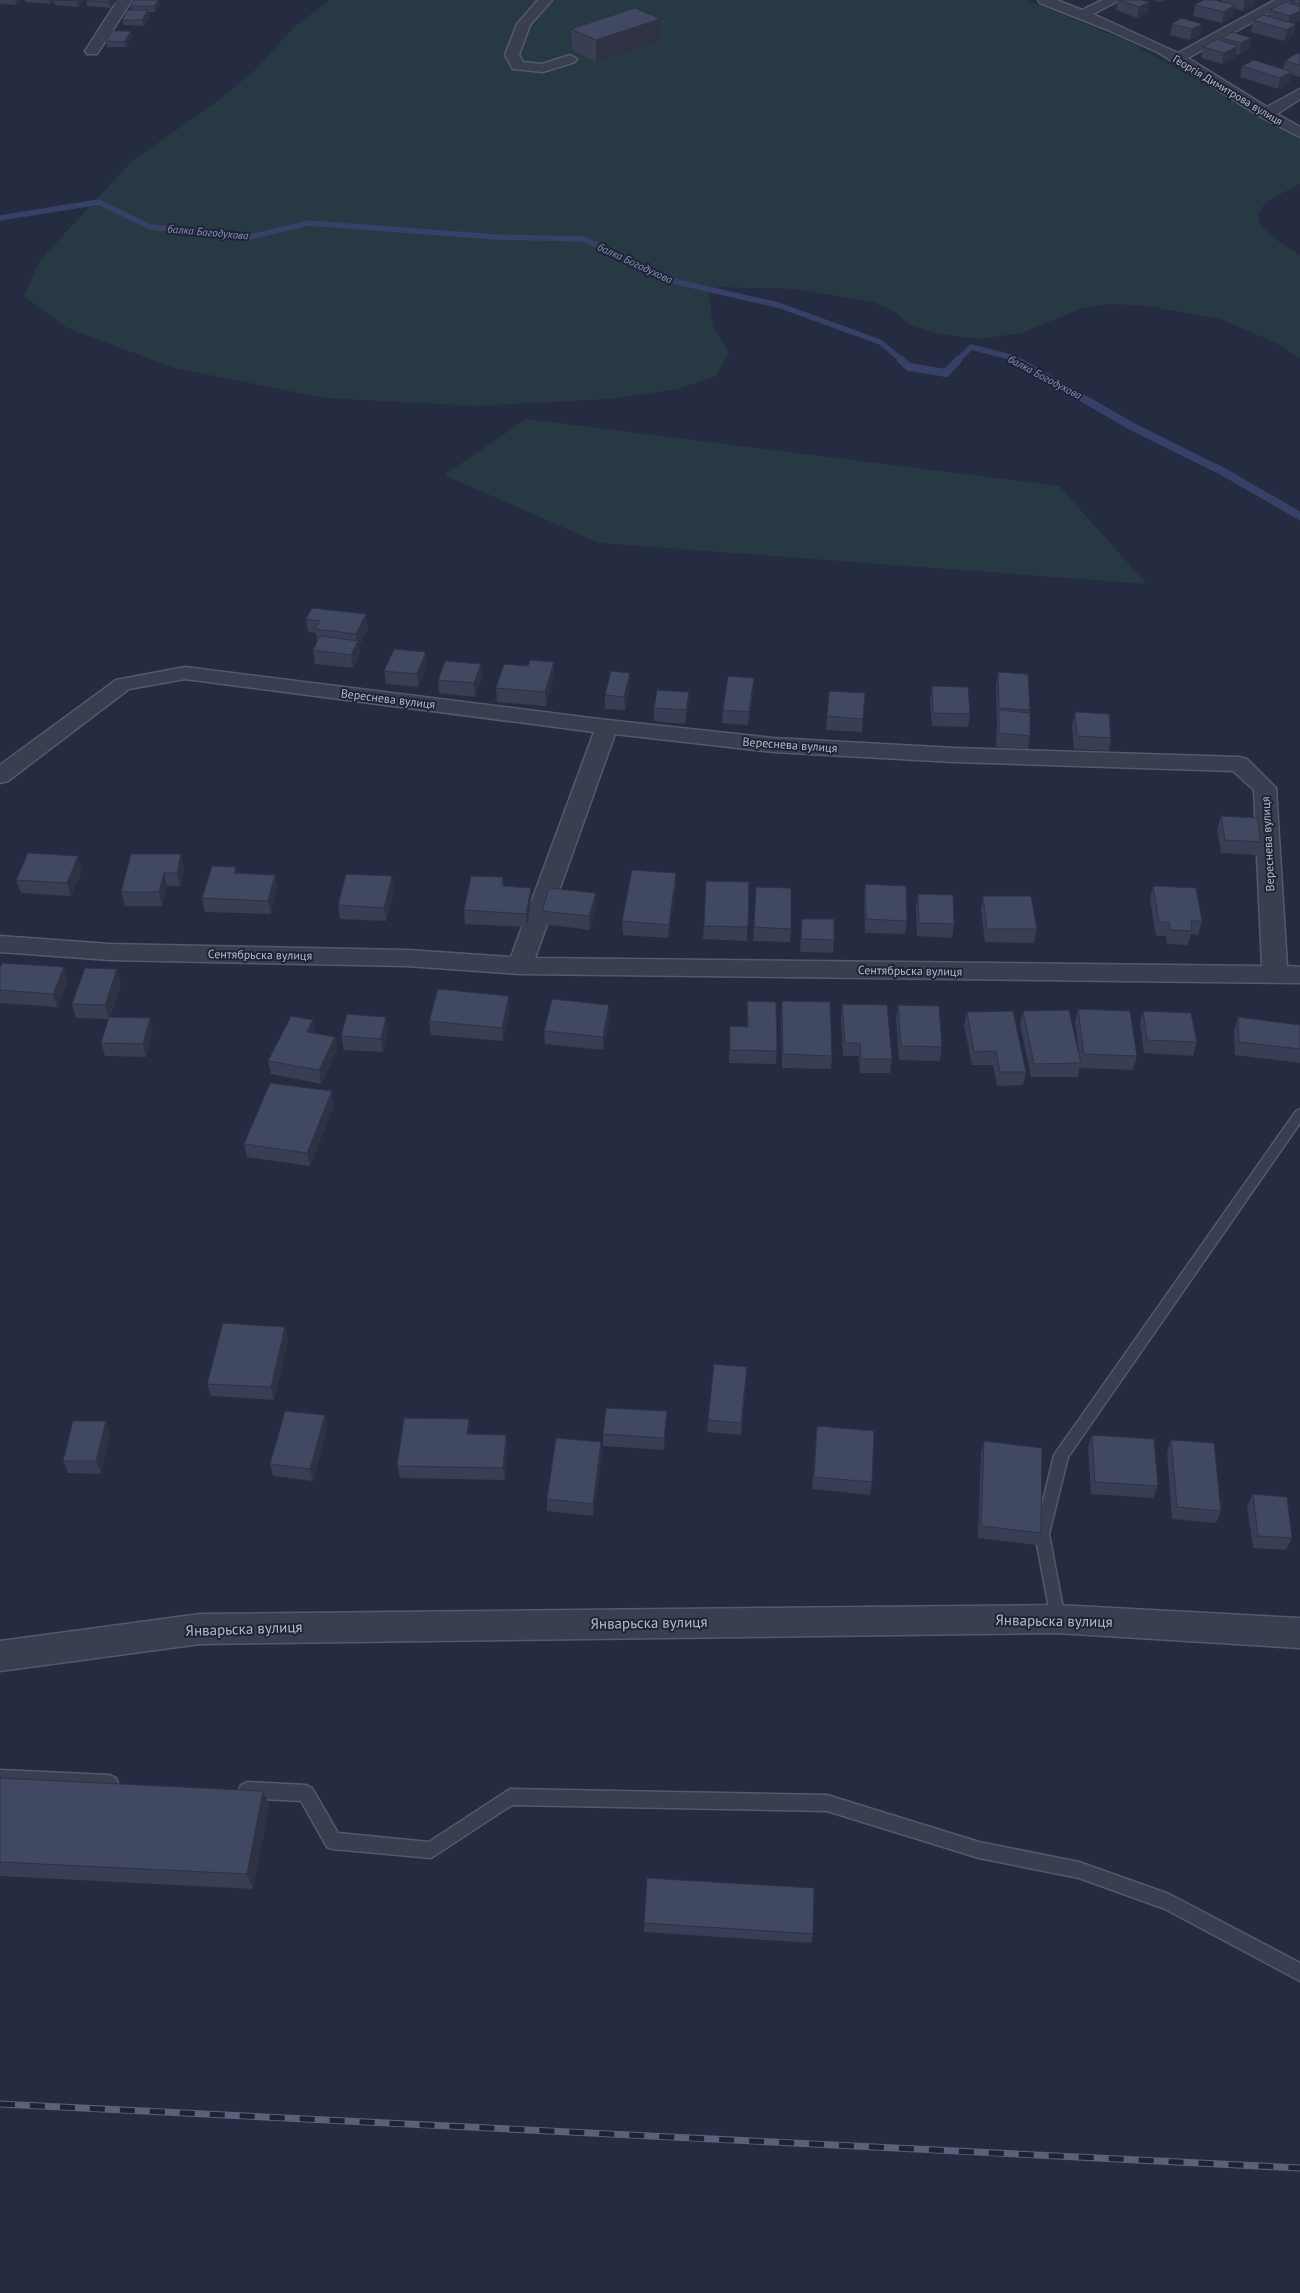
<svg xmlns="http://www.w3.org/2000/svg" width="1300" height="2293" viewBox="0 0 1300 2293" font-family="'PT Sans',sans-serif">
  <rect width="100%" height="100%" fill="#252b41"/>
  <!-- green -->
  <g fill="#273942">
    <path d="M330,0H1027L1126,40L1300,138V184C1288,191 1268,198 1261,209C1249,227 1288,247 1300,255V358L1276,343L1220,319L1148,306L1111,304L1083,308L1021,333L981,339L939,334L911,326L895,312L873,302L797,289L708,287L713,327L729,353L716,376L678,389L611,399L475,406L325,398L174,368L67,328L24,296L40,260L132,161L216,102L254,71L295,26Z"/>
    <path d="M526,419L1059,486L1147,584L599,543L444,475Z"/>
  </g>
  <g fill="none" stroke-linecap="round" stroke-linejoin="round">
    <!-- stream-far1 -->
    <g stroke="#374067" stroke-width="5.5">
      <path d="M0,218L99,202L150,227L250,237L308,223L496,237L583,239L677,282L778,305L880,342L903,361"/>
      <path d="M957,361L971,347L1010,357L1018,361"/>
    </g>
    <!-- stream -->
    <g stroke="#374067" stroke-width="8">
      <path d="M901,360L909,367L946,373L958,360"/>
      <path d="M1016,360L1133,427L1222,471L1300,516"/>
    </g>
    <defs>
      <g id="lane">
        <path d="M1300,1109V1123L1068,1457L1049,1534L1065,1619L1062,1624L1057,1626L1052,1624L1035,1534L1054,1455L1296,1111Z"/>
        <path d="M0,1770L110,1775L116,1778L118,1783L116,1788L110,1791L0,1786Z"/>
        <path d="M247,1782L306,1785L312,1788L338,1833L429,1842L510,1789L827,1795L979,1842L1079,1862L1169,1894L1300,1963V1981L1165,1909L1079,1878L979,1858L827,1811L512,1805L431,1858L333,1849L327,1847L301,1801L247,1798L241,1795L239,1790L241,1785Z"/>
      </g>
      <g id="street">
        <path d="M118,0H132L97,54H87L85,51Z"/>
        <path d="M538,0H552L530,25L519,55L523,62L542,64L570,55L577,59L575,62L543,72L513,69L505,55L517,24Z"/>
        <path d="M1038,0H1057L1082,10L1102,0H1120L1093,14L1178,53L1275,0H1292L1188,58L1267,107L1300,89V99L1277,114L1300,127V137L1261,117L1159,53L1108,30L1040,3Z"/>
        <path d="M185,667L607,720L773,738L954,748L1239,757L1247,759L1276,788L1287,966L1300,967V983L520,974L407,966L110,960L0,952V936L110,944L407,950L511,957L594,732L185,679L129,689L8,781L0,783V765L116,680ZM615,734L773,752L954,762L1233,771L1254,790L1262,966L535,958Z"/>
        <path d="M1057,1605L1300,1618V1648L1057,1633L200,1644L0,1671V1641L200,1614Z"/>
      </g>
    </defs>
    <!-- lane casing -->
    <use href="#lane" stroke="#54596b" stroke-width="3"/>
    <!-- street casing -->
    <use href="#street" stroke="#54596b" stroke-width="3"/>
    <!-- lane -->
    <use href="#lane" fill="#393e51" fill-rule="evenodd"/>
    <!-- street -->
    <use href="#street" fill="#393e51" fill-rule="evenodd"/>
    <defs>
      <path id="rail" d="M0,2104L1300,2168"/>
    </defs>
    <!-- rail casing -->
    <use href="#rail" stroke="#5b6178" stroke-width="7"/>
    <!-- rail -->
    <use href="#rail" stroke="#1e2336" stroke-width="5" stroke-dasharray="15" stroke-linecap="butt"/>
  </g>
  <!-- wall -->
  <g fill="#383e53">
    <path d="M0,0H21L16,5L0,4Z"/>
    <path d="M25,0H84L78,7L55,5L54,0L50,4L25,2Z"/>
    <path d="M118,0L110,8L87,6L86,1Z"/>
    <path d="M134,0H159L160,4L155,12H148L149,16L144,26L123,25L122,20L131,10L130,6Z"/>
    <path d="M1118,0H1141L1149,2L1147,13L1137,18L1116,10Z"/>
    <path d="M1153,0H1166L1160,2Z"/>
    <path d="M1222,0H1255L1254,5L1243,11L1234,9L1233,16L1222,23L1193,16L1195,5L1221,2Z"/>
    <path d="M1289,0H1300V20L1295,23L1294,35L1284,41L1251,32L1253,20L1269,16L1270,10L1289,3Z"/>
    <path d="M1172,24H1202L1200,35L1190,40L1170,35Z"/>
    <path d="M571,29L660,41L596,62L572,50Z"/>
    <path d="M131,31L132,37L126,47H107L106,41Z"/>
    <path d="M1222,38H1251L1249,49L1239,55L1236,54L1235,57L1222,64L1201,58L1203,47L1221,41Z"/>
    <path d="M1300,54V77L1291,74L1289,83L1278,89L1240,77L1242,66L1283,69L1285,61Z"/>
    <path d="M306,619L368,628L359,646L360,654L353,668L315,664L313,650L317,642L316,633L308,632Z"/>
    <path d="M481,664L482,678L475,697L439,693L438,680Z"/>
    <path d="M427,665L418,687L386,684L384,671Z"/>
    <path d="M998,672L1030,710V736L1028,749L996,747L997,721L996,686Z"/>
    <path d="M554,675L546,706L497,702L496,688Z"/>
    <path d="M630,686L625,710L605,709V695Z"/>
    <path d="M932,686L970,714L968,727L932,726L930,699Z"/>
    <path d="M753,691L748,725L722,723L723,710Z"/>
    <path d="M829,691L865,693L862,732L826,730Z"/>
    <path d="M689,705L685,724L654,721V708Z"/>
    <path d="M1075,712L1111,738L1109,751L1074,749L1072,726Z"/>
    <path d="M1221,816L1261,842L1257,855L1221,853L1217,829Z"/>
    <path d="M131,854L184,868L180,886H167L162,906H125L121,892Z"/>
    <path d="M82,870L71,896L21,893L16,880Z"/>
    <path d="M676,873V886L668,938L623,935L622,921Z"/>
    <path d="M238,874L275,875L277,888L271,914L205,912L202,898Z"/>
    <path d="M503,877L504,886L531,901L527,927L465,924L464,910Z"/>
    <path d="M749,882L747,941L703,939L704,926Z"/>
    <path d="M865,884L907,921L905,934L865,933L864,898Z"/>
    <path d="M1153,886L1202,921L1198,935L1191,934L1188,945L1167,944L1166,936H1156L1150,899Z"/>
    <path d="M756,887L791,929L790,942L753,941Z"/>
    <path d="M394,890L386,921L340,919L338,905Z"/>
    <path d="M918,894L954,924L952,938L917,936L916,907Z"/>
    <path d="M983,896L1037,929L1034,943L985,942L981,910Z"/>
    <path d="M596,907L590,930L543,924L542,911Z"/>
    <path d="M802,919L834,940L833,953L800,952Z"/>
    <path d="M0,967L68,981L57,1007L0,1003Z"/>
    <path d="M121,983L110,1017L153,1031L146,1057L105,1056L101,1043L109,1019L76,1018L72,1004Z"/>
    <path d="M509,996L510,1009L503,1041L431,1035L429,1021Z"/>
    <path d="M747,1001L777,1051L776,1064L729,1063L730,1026L747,1027Z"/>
    <path d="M782,1001L832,1056L831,1069L782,1068L781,1015Z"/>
    <path d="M842,1004L892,1059L890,1073H860L859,1056H843L841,1018Z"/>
    <path d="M898,1005L942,1047L940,1061L899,1060L896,1018Z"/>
    <path d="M1078,1009L1137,1056L1133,1070L1081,1068L1080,1066L1078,1077H1031L1020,1024L1023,1011L1079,1052L1075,1023Z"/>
    <path d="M1143,1011L1197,1042L1193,1056L1144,1053L1140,1024Z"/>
    <path d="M967,1012L1026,1072L1023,1085L997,1086L993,1065H972L964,1025Z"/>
    <path d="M1238,1017L1300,1025V1063L1235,1055L1234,1031Z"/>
    <path d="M610,1018L603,1050L545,1044L544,1031Z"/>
    <path d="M388,1030L383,1052L344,1050L341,1036Z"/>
    <path d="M316,1034L335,1037L337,1051L321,1084L271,1074L268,1061Z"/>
    <path d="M334,1105L310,1166L247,1157L244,1144Z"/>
    <path d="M285,1327L288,1340L274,1400L211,1396L207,1384Z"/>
    <path d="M747,1367L741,1435L707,1432L708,1420Z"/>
    <path d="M325,1415L327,1428L313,1481L273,1476L270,1464Z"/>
    <path d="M469,1419L470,1434L506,1435L507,1447L505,1480L400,1478L397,1466Z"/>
    <path d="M106,1421L110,1434L101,1474L68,1473L63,1461Z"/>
    <path d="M666,1424L664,1450L603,1446V1434Z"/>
    <path d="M817,1426L872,1482L870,1495L812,1489Z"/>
    <path d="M1092,1435L1158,1486L1153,1498L1091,1494L1088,1447Z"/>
    <path d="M1171,1440L1221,1511L1216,1523L1172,1519L1167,1452Z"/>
    <path d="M984,1441L1041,1533L1037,1545L978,1538L981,1453Z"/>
    <path d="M601,1442L602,1454L593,1516L547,1511V1499Z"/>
    <path d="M1253,1494L1292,1538L1286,1550L1253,1548L1247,1506Z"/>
    <path d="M0,1778L263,1791L269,1806L253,1889L0,1876Z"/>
    <path d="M644,1923L813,1934L811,1943L644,1932Z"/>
  </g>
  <!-- shaded-wall -->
  <g fill="#2e3244">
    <path d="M15,0H21L16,5Z"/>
    <path d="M49,0H54L50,4Z"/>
    <path d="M78,0H84L78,7L76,1Z"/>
    <path d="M111,0H118L110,8L109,2Z"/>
    <path d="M158,0H159L160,4L155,12V6Z"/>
    <path d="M1245,0H1255L1254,5L1243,11Z"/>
    <path d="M1149,2L1147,13L1137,18L1139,7Z"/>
    <path d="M1235,5L1233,16L1222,23L1224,12Z"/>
    <path d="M148,10L149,16L144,26L142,20Z"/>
    <path d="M1300,11V20L1288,27L1290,16Z"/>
    <path d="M660,19V41L596,62V40Z"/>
    <path d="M1202,24L1200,35L1190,40L1192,29Z"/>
    <path d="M1296,24L1294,35L1284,41L1287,30Z"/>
    <path d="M131,31L132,37L126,47L124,42Z"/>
    <path d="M1251,38L1249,49L1239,55L1241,43Z"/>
    <path d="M1238,46L1235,57L1222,64L1224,53Z"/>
    <path d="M1292,72L1289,83L1278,89L1280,78Z"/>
    <path d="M366,614L368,628L359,646L360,654L353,668L351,655L357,642L356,634Z"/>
    <path d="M426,652L427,665L418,687L417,674Z"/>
    <path d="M554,662V675L546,706L545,692Z"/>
    <path d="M481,664L482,678L475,697L474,683Z"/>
    <path d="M630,673V686L625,710L624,697Z"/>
    <path d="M754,678L753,691L748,725L749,712Z"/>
    <path d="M689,692V705L685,724L686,710Z"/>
    <path d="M181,854L184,868L180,886L177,873Z"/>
    <path d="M78,856L82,870L71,896L67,883Z"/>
    <path d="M236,867L239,880L234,873Z"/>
    <path d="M164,873L167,886L162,906L159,892Z"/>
    <path d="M676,873V886L668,938L669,925Z"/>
    <path d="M275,875L277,888L271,914L268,901Z"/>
    <path d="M392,876L394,890L386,921L384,908Z"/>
    <path d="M531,888V901L527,927L526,914Z"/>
    <path d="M596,893V907L590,930L589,916Z"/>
    <path d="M64,967L68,981L57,1007L53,994Z"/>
    <path d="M117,969L121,983L109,1019L105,1005Z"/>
    <path d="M509,996L510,1009L503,1041L502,1028Z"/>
    <path d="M609,1005L610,1018L603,1050V1037Z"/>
    <path d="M386,1017L388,1030L383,1052L381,1039Z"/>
    <path d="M150,1018L153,1031L146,1057L143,1044Z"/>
    <path d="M313,1020L316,1034L307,1032Z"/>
    <path d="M335,1037L337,1051L321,1084L319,1070Z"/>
    <path d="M332,1091L334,1105L310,1166L307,1153Z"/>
    <path d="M285,1327L288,1340L274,1400L271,1387Z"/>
    <path d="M667,1411L664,1450V1438Z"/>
    <path d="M325,1415L327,1428L313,1481L310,1469Z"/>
    <path d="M469,1419L470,1431L469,1446L467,1434Z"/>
    <path d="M106,1421L110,1434L101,1474L96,1461Z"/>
    <path d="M506,1435L507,1447L505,1480L503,1468Z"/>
    <path d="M601,1442L602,1454L593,1516V1504Z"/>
    <path d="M263,1791L269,1806L253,1889L247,1874Z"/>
  </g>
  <!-- building -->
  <g fill="#414861" stroke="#2e3244">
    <path d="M55,0H78L76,1Z"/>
    <path d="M87,0H111L109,2L86,1Z"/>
    <path d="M134,0H158L155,6H130Z"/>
    <path d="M1119,0H1141L1149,2L1139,7Z"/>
    <path d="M1203,0H1215L1235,5L1224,12L1195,5Z"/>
    <path d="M1289,0H1300V4Z"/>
    <path d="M1285,2L1300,6V11L1290,16L1270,10Z"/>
    <path d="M635,8L660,19L596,40L571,29Z"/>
    <path d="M128,10H148L142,20H122Z"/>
    <path d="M1263,15L1296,24L1287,30L1253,20Z"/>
    <path d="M1181,18L1202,24L1192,29L1172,24Z"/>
    <path d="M112,31H131L124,42L106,41Z"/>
    <path d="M1232,32L1251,38L1241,43L1222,38Z"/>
    <path d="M1217,39L1238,46L1224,53L1203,47Z"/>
    <path d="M1297,53L1300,54V65L1285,61Z"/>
    <path d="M1254,60L1292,72L1280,78L1242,66Z"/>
    <path d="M312,608L366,614L356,634L315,629L320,621L306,619Z"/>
    <path d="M320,636L358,641L351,655L313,650Z"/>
    <path d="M394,649L426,652L417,674L384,671Z"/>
    <path d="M530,660L554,662L545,692L496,688L504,664L528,666Z"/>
    <path d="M445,661L481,664L474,683L438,680Z"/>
    <path d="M611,671L630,673L624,697L605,695Z"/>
    <path d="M998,672L1028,674L1030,710L999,708Z"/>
    <path d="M728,676L754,678L749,712L723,710Z"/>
    <path d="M932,686L968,687L970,714L933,713Z"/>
    <path d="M657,690L689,692L686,710L654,708Z"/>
    <path d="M829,691L865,693L863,719L827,716Z"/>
    <path d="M999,710L1030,713V736L999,733Z"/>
    <path d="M1075,712L1109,714L1111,738L1077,736Z"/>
    <path d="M1221,816L1257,818L1261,842L1225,840Z"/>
    <path d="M28,853L78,856L67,883L16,880Z"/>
    <path d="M131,854H181L177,873H164L159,892H121Z"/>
    <path d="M212,866L236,867L234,873L275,875L268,901L202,898Z"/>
    <path d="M632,870L676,873L669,925L622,921Z"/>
    <path d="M346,874L392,876L384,908L338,905Z"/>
    <path d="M471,876L503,877L502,886L531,888L526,914L464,910Z"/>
    <path d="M706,881L749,882L748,927L704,926Z"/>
    <path d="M865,884L906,886L907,921L866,919Z"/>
    <path d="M1153,886L1196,888L1202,921H1191L1192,931L1170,930L1169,922H1159Z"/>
    <path d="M756,887L791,888V929L754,927Z"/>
    <path d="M549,888L596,893L589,916L542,911Z"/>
    <path d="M918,894L953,895L954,924L919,923Z"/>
    <path d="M983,896H1031L1037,929H987Z"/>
    <path d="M802,919H834V940L801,939Z"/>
    <path d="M2,963L64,967L53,994L0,990V967Z"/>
    <path d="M85,968L117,969L105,1005L72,1004Z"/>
    <path d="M438,989L509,996L502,1028L429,1021Z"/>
    <path d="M552,999L609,1005L603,1037L544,1031Z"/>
    <path d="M747,1001L776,1002L777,1051L730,1050V1026L748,1027Z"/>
    <path d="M782,1001L830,1002L832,1056L783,1054Z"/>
    <path d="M842,1004L887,1005L892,1059H861L860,1043H845Z"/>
    <path d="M898,1005L939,1006L942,1047L901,1046Z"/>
    <path d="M1078,1009L1130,1011L1137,1056L1084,1054Z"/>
    <path d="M1069,1010L1081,1063L1034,1064L1023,1011Z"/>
    <path d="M1013,1011L1026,1072H1000L996,1051L974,1052L967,1012Z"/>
    <path d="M1143,1011L1191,1013L1197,1042L1147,1040Z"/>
    <path d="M347,1014L386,1017L381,1039L341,1036Z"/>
    <path d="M291,1016L313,1020L307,1032L335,1037L319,1070L268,1061Z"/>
    <path d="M109,1017L150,1018L143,1044L101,1043Z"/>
    <path d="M1238,1017L1300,1025V1049L1239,1042Z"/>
    <path d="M270,1083L332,1091L307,1153L244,1144Z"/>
    <path d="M223,1323L285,1327L271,1387L207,1384Z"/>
    <path d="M714,1364L747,1367L741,1423L708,1420Z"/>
    <path d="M606,1408L667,1411L664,1438L603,1434Z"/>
    <path d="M285,1411L325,1415L310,1469L270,1464Z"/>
    <path d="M404,1418L469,1419L467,1434L506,1435L503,1468L397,1466Z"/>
    <path d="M73,1421H106L96,1461H63Z"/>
    <path d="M817,1426L874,1431L872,1482L814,1477Z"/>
    <path d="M1092,1435L1154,1439L1158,1486L1095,1482Z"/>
    <path d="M556,1438L601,1442L593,1504L547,1499Z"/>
    <path d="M1171,1440L1214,1443L1221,1511L1177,1507Z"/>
    <path d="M984,1441L1042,1448L1041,1533L981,1526Z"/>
    <path d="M1253,1494L1287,1497L1292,1538L1258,1536Z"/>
    <path d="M0,1778L263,1791L247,1874L0,1862Z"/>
    <path d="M647,1878L814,1888L813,1934L644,1923Z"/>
  </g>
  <g text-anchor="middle" stroke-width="4" stroke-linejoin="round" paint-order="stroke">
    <!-- far-street labels -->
    <g font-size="11" fill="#b6bacb" stroke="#1e2336">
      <text transform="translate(1228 90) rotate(31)" y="4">Георгія Димитрова вулиця</text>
    </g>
    <!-- far-water labels -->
    <g font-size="11" font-style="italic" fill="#858fb8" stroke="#1e2336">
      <text transform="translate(208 232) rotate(5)" y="4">балка Богодухова</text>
      <text transform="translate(635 263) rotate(25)" y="4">балка Богодухова</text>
      <text transform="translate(1045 377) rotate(28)" y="4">балка Богодухова</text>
    </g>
    <!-- street labels -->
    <g font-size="12" fill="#b6bacb" stroke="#1e2336">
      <text transform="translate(388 699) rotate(7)" y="4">Вереснева вулиця</text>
      <text transform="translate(790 745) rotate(4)" y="4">Вереснева вулиця</text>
      <text transform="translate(1268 844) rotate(-93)" y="4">Вереснева вулиця</text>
      <text transform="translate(260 955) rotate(1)" y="4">Сентябрьска вулиця</text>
      <text transform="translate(910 971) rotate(1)" y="4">Сентябрьска вулиця</text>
    </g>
    <!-- near-street labels -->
    <g font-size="15" fill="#b6bacb" stroke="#1e2336">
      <text transform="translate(1054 1621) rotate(1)" y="5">Январьска вулиця</text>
      <text transform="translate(649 1623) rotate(-1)" y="5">Январьска вулиця</text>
      <text transform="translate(244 1629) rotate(-2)" y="5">Январьска вулиця</text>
    </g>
  </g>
</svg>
